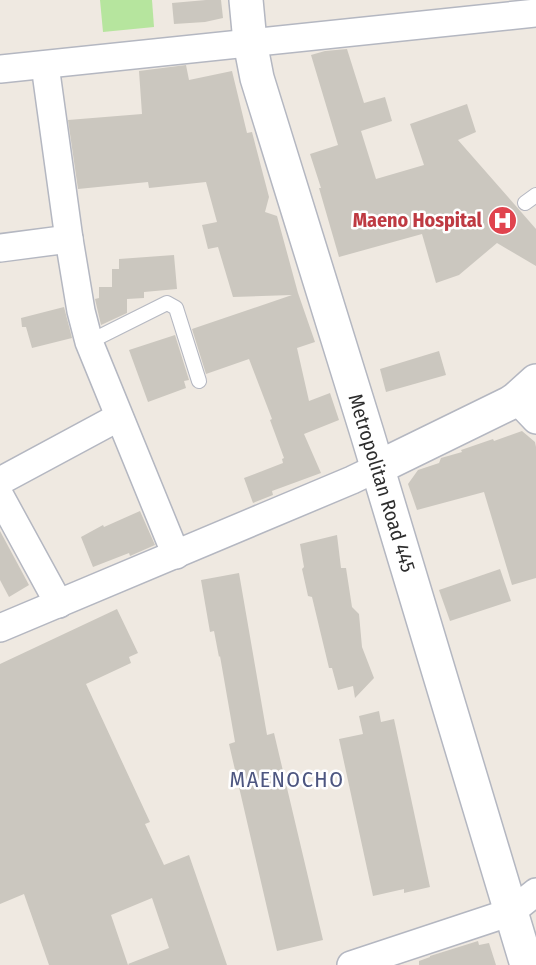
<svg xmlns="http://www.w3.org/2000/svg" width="536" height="965" viewBox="0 0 536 965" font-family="'Fira Sans Condensed',sans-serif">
  <rect width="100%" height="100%" fill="#efe9e1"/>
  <!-- green -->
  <path fill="#b6e59e" d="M100,0H152L154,27L103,32Z"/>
  <!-- building -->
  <g fill="#cbc7bf">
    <path d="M206,0H221L223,18L205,22L174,24L172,3Z"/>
    <path d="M347,49L364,103L385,97L392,121L361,131L376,179L424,165L410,124L467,104L476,132L458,140L536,229V266L497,243L459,275L436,283L422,234L339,257L319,188H321L310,154L338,145L311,55L325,51Z"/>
    <path d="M186,65L189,80L232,71L247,133L252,132L269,197L265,212L277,216L298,293L315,342L297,348L309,401L330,393L339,420L304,434L321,473L272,491L273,495L253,503L244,478L283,463L282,459L284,458L270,420L272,419L249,359L206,374L192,329L292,295L233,297L218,247L208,249L202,225L217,222L206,182L149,188L148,182L78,189L68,120L142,114L139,71Z"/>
    <path d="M174,255L177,289L144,292V298L127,299V313L101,325L95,299L99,298V287H112V269H119V259Z"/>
    <path d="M64,307L72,338L32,348L26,327H22L21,318Z"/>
    <path d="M175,335L189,380L184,381L186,388L148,402L129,350Z"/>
    <path d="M439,351L446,375L386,392L380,369Z"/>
    <path d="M522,431L535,442L536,447V578L512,585L484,492L417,510L408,484L418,470L439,463L441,458L462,452L461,450L493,439L494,441Z"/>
    <path d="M140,511L155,545L130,556L129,553L93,567L81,537L103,525L104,527Z"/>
    <path d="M0,531L29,585L9,597L0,580Z"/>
    <path d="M337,535L341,568H346L352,607L359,614L362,647L374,678L355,698L353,686L338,690L332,668H329L312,597L308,596L302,569L304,567L300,544Z"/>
    <path d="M500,569L511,601L450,621L439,590Z"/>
    <path d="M239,573L267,735L274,733L323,940L277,951L229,744L235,742L220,656L219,657L214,631L210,632L201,580Z"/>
    <path d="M117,609L138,653L129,657L131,663L86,684L150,822L145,824L164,865L189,855L227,965H129L128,964L169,948L152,898L111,915L128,965H49L24,894L0,904V664Z"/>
    <path d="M379,711L381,722L394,719L430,887L404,893V889L373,896L339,739L363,734L359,716Z"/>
    <path d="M478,941L479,945L489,943L496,965H419V961L430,957V956Z"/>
  </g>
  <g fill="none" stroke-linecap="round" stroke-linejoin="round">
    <defs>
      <g id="service">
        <path d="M525,203L536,195"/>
        <path d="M89,342L167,303L176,308L199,381"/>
      </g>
      <g id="minor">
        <path d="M45,65L69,239L81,311L89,342L176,555"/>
        <path d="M0,69L536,13"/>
        <path d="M0,248L69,239"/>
        <path d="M516,399L536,420"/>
        <path d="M0,481L119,417"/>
        <path d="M0,496L59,604"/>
        <path d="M0,628L352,480L377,468"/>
        <path d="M351,965L511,912L536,892"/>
      </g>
      <path id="tertiary" d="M377,468L510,403L516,399L536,381"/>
      <path id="secondary" d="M246,0L250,42L257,78L367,433L527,965"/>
    </defs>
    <!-- service casing -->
    <use href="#service" stroke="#b4b7c1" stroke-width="16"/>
    <!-- minor casing -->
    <use href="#minor" stroke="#b4b7c1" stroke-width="30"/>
    <!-- tertiary casing -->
    <use href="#tertiary" stroke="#b4b7c1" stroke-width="36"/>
    <!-- secondary casing -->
    <use href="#secondary" stroke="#b4b7c1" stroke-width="36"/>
    <!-- service -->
    <use href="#service" stroke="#fff" stroke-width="14"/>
    <!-- minor -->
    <use href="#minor" stroke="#fff" stroke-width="27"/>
    <!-- tertiary -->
    <use href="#tertiary" stroke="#fff" stroke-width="33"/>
    <!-- secondary -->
    <use href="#secondary" stroke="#fff" stroke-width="33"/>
  </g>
  <!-- icons -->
  <defs>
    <symbol id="hospital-disc" viewBox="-11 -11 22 22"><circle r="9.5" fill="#e0444e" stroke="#fff"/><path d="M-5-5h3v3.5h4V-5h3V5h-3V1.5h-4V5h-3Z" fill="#fff"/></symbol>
  </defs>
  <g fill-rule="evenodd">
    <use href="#hospital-disc" x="486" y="204" width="33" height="33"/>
  </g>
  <g text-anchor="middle" stroke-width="5" stroke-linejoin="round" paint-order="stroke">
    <!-- health labels -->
    <g font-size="20" font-weight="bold" fill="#be3a42" stroke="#fff" text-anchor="end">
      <text x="482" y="227">Maeno Hospital</text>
    </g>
    <!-- street labels -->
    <g font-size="20" fill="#2e2e2e" stroke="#fff">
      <text transform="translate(382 483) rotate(73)" y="7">Metropolitan Road 445</text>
    </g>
    <!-- quarter labels -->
    <g font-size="22" letter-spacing="1.5" fill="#4d5680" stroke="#fff">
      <text x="287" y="787">MAENOCHO</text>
    </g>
  </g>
</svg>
